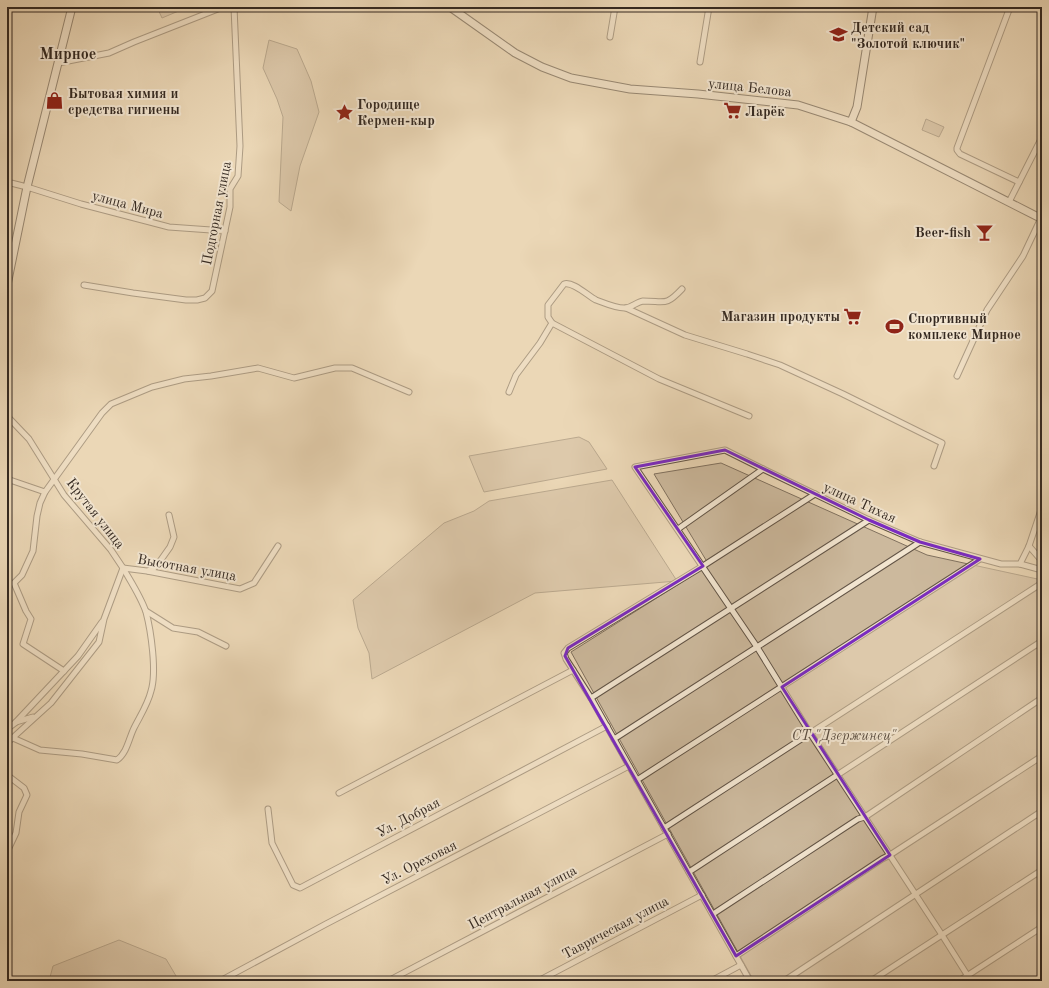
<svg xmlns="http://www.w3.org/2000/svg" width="1049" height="988" viewBox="0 0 1049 988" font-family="'Old Standard TT',serif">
  <rect width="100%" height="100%" fill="#ebd7b6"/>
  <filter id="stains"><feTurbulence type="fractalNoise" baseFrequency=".005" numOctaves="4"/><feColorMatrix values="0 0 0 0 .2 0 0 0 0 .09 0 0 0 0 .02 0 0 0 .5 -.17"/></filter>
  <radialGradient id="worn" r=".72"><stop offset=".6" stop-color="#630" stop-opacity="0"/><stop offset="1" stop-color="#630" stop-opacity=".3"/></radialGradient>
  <!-- green -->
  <g fill="#ccb99d" stroke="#80715f">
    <path d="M157,7H188L162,18Z"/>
    <path d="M269,40L297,49L311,81L319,112L300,166L291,211L279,202L283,117L277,99L263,68Z"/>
    <path d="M926,119L944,127L939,137L922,130Z"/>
    <path d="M579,437L589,442L607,469L484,492L469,456Z"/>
    <path d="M721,463L927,555L1042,580V981H754L571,652L709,565L654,474Z"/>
    <path d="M612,480L677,581L535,593L372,679L369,653L358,628L353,600L444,523L474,511L489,501Z"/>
    <path d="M119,940L166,959L179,981H49L53,966Z"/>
  </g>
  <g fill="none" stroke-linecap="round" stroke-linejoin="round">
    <defs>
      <g id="street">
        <path d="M1010,7L957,148V150L960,154L1019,182"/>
        <path d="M610,37L615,7"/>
        <path d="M700,62L709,7"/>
        <path d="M58,63L109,53L134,42L223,7"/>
        <path d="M7,182L27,187L81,204L169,227L225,231"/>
        <path d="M1009,202L1042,137"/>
        <path d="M84,285L133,293L186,300H197L205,298L212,291L230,207V189L238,176L240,146L234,7"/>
        <path d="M626,308L685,335L747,354L780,365L843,394L942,443L934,466"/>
        <path d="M552,323L659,379L749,416"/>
        <path d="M957,376L987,310L1023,256L1041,218"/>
        <path d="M509,392L516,375L540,343L552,323L548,317V305L564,284C573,281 588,296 596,300C604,303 618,309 626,308C632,307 637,302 643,301C665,301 665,307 682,289"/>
        <path d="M7,416L29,439L64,495L111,550L123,568L104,619L99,642L51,703L7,743"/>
        <path d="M7,479L45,492"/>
        <path d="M678,529L763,469"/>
        <path d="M1029,546L1042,561"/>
        <path d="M1020,564L1042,570"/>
        <path d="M123,568L147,571L240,589L254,583L278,546"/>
        <path d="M148,571L154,568L158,564L170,547L174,537L169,515"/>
        <path d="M146,611L173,628L198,632L226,646"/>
        <path d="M64,671L23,644L31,619L26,611L14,583L22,575L33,551L37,516L40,503L45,492L102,413L111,404L152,387L184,379L211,376L258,368L294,378L335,368H352L409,392"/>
        <path d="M591,698L869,520"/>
        <path d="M16,722L33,717"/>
        <path d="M7,729L15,723L78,656L102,622"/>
        <path d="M13,738L40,750L82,754L117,760C127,753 129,738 134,728C140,716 148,704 151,691C157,672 151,631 146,612C141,597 131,582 123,568"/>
        <path d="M614,739L920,542"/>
        <path d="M7,775L24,788L27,795L19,812L16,833L7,852"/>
        <path d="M637,780L980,559"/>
        <path d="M339,793L573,670"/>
        <path d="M268,809L272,843L293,885L300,888L607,726"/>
        <path d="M664,828L1042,583"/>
        <path d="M689,872L1042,641"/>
        <path d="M713,914L858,819L865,817L1042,698"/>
        <path d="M736,956L882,859L890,855L1042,756"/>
        <path d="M220,981L326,924L629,766"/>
        <path d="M388,981L668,834"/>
        <path d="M538,981L702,895"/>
        <path d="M711,981L741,965"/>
        <path d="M750,981L591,698L566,659L564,653L568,648L703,566L815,494"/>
        <path d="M784,981L1042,811"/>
        <path d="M871,981L1042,870"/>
        <path d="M959,981L1042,927"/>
        <path d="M971,981L942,935L810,733L757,647L635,467L725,450L763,469L869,520L920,542L1001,564H1020L1029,546L1042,507"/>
      </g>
      <g id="secondary">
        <path d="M450,7L515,53L542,67L571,78L630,89L698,94L798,105L851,122L1042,219"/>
        <path d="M851,122L857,107L873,7"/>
        <path d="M7,285L27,187L72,7"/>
      </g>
    </defs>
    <!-- street casing -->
    <use href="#street" stroke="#625446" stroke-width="7"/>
    <!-- secondary casing -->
    <use href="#secondary" stroke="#342921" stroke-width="9"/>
    <!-- street -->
    <use href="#street" stroke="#f2e5d0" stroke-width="5"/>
    <!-- secondary -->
    <use href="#secondary" stroke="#f2e5d0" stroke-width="7"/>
  </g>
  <!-- marked area -->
  <path d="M0 0H1049V988H0ZM725,450L869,520L920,542L980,559L782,687L890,855L736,956L565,656L568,648L703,566L635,467Z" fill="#ebd7b6" fill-opacity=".55" fill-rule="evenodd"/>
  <path fill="none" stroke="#7b2cbf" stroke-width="3" stroke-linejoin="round" d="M725,450L869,520L920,542L980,559L782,687L890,855L736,956L565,656L568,648L703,566L635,467Z"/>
  <!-- icons -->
  <defs>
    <symbol id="school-bare" viewBox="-9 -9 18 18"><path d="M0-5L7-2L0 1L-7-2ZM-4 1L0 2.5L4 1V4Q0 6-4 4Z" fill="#8f2418" stroke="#f2e5d0" stroke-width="2.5" paint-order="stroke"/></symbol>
    <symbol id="shop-bare" viewBox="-9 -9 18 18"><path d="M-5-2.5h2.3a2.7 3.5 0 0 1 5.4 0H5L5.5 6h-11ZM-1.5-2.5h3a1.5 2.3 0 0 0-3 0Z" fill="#8f2418" stroke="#f2e5d0" stroke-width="2.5" paint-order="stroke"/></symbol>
    <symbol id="supermarket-bare" viewBox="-9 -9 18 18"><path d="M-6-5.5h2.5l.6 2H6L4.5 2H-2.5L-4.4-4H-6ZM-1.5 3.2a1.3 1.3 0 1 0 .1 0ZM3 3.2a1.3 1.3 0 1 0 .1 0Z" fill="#8f2418" stroke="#f2e5d0" stroke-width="2.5" paint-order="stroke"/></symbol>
    <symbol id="sight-bare" viewBox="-9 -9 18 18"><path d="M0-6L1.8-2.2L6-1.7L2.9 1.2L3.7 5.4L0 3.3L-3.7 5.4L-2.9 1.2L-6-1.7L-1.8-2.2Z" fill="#8f2418" stroke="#f2e5d0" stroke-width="2.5" paint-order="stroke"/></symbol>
    <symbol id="bar-bare" viewBox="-9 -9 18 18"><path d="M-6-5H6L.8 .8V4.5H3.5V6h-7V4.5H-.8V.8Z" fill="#8f2418" stroke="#f2e5d0" stroke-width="2.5" paint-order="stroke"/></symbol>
    <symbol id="stadium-bare" viewBox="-9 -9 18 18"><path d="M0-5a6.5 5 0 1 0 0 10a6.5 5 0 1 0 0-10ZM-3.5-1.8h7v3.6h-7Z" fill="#8f2418" stroke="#f2e5d0" stroke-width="2.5" paint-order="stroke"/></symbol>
  </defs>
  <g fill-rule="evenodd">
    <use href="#school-bare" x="826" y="22" width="25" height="25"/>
    <use href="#shop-bare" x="42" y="88" width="25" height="25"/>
    <use href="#supermarket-bare" x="720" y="98" width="25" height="25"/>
    <use href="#sight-bare" x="332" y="100" width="25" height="25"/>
    <use href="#bar-bare" x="972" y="220" width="25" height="25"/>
    <use href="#supermarket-bare" x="840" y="304" width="25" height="25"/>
    <use href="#stadium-bare" x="882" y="314" width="25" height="25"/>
  </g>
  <g text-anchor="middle" stroke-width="4" stroke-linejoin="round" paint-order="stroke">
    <!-- poi labels -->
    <g font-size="14" font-weight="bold" fill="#342921" stroke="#f2e5d0" text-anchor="start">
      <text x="851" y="32">Детский сад<tspan x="851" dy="16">"Золотой ключик"</tspan></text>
      <text x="68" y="98">Бытовая химия и<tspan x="68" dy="16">средства гигиены</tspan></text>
      <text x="357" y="109">Городище<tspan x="357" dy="16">Кермен-кыр</tspan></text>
      <text x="745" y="116">Ларёк</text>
      <text x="971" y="237" text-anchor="end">Beer-fish</text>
      <text x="840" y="321" text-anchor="end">Магазин продукты</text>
      <text x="908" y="323">Спортивный<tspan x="908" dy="16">комплекс Мирное</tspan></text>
    </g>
    <!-- street labels -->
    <g font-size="14" fill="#342921" stroke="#f2e5d0">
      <text transform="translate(750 87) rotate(6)" y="5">улица Белова</text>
      <text transform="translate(128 204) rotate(15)" y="5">улица Мира</text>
      <text transform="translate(216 213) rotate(-79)" y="5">Подгорная улица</text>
      <text transform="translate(860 502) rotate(25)" y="5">улица Тихая</text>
      <text transform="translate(96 513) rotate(52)" y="5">Крутая улица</text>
      <text transform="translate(187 567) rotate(10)" y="5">Высотная улица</text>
      <text transform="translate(408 817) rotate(-28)" y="5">Ул. Добрая</text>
      <text transform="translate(419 862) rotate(-27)" y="5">Ул. Ореховая</text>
      <text transform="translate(522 897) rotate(-28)" y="5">Центральная улица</text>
      <text transform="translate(615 927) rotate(-28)" y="5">Таврическая улица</text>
    </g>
    <!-- park labels -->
    <g font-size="14" font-style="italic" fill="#5a4d40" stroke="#f2e5d0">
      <text x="844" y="740">СТ "Дзержинец"</text>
    </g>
    <!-- quarter labels -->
    <g font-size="16" font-weight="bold" fill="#342921" stroke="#f2e5d0">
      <text x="68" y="59">Мирное</text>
    </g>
  </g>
  <!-- margin -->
  <rect width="1049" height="988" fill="none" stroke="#ebd7b6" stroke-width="24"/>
  <rect x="8" y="8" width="1033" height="972" fill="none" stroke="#342921" stroke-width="2"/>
  <rect x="12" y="12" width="1025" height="964" fill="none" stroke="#342921"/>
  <rect width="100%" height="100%" filter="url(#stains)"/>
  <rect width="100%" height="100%" fill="url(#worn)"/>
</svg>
